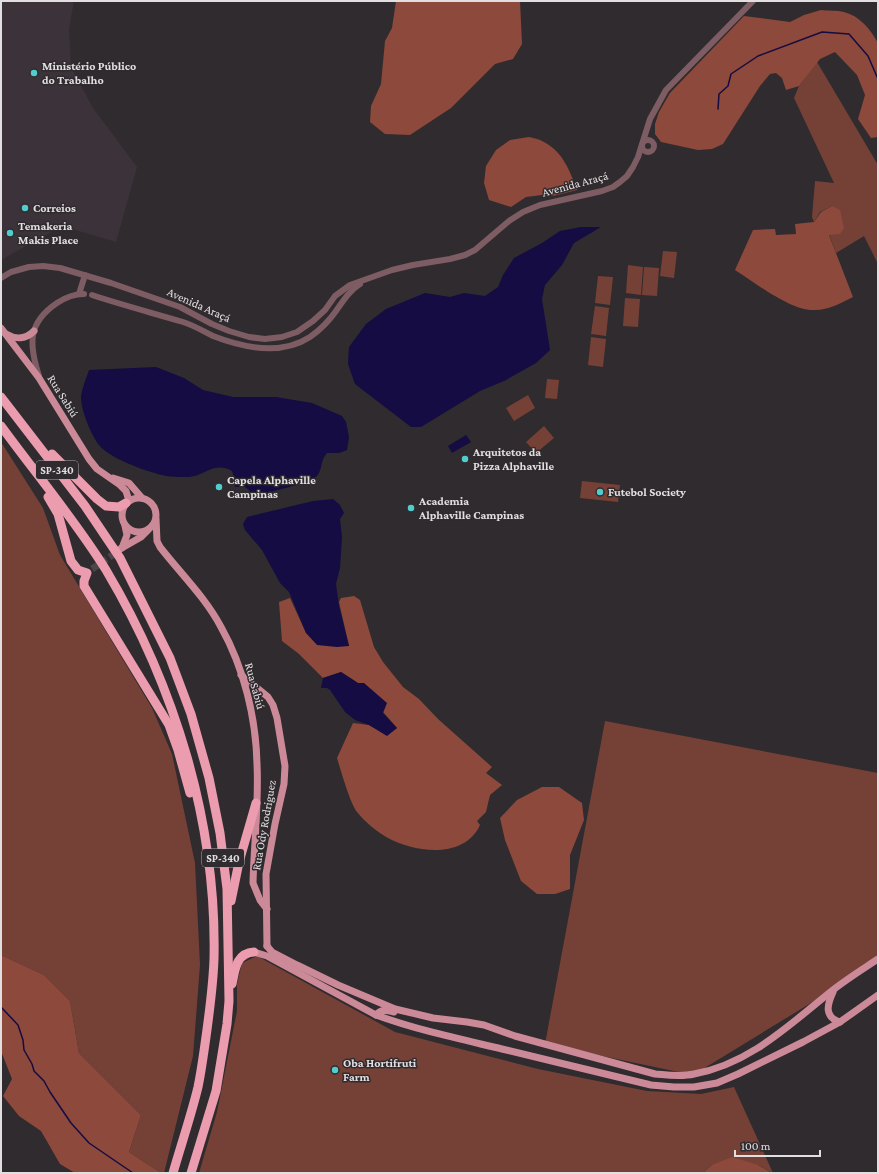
<svg xmlns="http://www.w3.org/2000/svg" width="879" height="1174" viewBox="0 0 879 1174" font-family="'Crimson Pro',serif">
  <rect width="100%" height="100%" fill="#302b2e"/>
  <!-- built -->
  <path fill="#3c3239" d="M1,1H74L69,29L71,67L93,108L137,167L116,242L62,226L1,260Z"/>
  <!-- green -->
  <g fill="#754136">
    <path d="M817,62L878,165V264L864,236L836,253L829,234L832,206L820,212L814,222L812,217L815,181L834,183L794,98L799,86Z"/>
    <path d="M663,251L677,252L674,278L660,276Z"/>
    <path d="M628,265L643,267L641,295L626,293Z"/>
    <path d="M644,267L659,268L657,296L642,295Z"/>
    <path d="M598,276L613,277L610,305L595,303Z"/>
    <path d="M625,298L640,299L638,327L623,326Z"/>
    <path d="M595,306L609,308L606,336L591,334Z"/>
    <path d="M591,337L606,339L603,367L588,365Z"/>
    <path d="M547,379L559,380L557,399L545,398Z"/>
    <path d="M528,395L535,408L514,421L506,408Z"/>
    <path d="M544,426L554,438L536,453L526,442Z"/>
    <path d="M1,442L43,508L60,555L152,708L172,754L195,863L200,965L193,1056L164,1173H161L129,1152L141,1115L79,1053L70,1001L44,975L1,955Z"/>
    <path d="M582,481L620,485L618,502L580,498Z"/>
    <path d="M605,721L878,773V962L693,1075L545,1044Z"/>
    <path d="M257,956L395,1032L538,1069L647,1091L701,1094L734,1087L773,1173L758,1165H712L703,1173H199L217,1112L237,1011V984L242,963Z"/>
  </g>
  <!-- forest -->
  <g fill="#8d493b">
    <path d="M396,1H520L522,44L513,59L495,64L451,108L410,135L385,134L370,122L371,106L381,84L385,41L392,28Z"/>
    <path d="M821,10C828,11 837,10 844,12C860,16 870,29 878,43V137L871,138L858,119L865,95L857,75L835,52L820,59L799,86L786,90L782,78L776,73L770,74L760,86L723,144L712,149L698,150L661,142L655,134V124L659,112L670,93L744,16L790,22L804,15Z"/>
    <path d="M529,137C533,138 539,139 544,142C563,152 570,171 577,190L553,196L542,195L526,197L511,207L489,200L484,183L486,166L496,150L510,140Z"/>
    <path d="M832,206L840,210L844,228L840,234L829,235L853,297C841,303 829,310 815,310C792,312 754,282 735,270L753,230L775,229L776,235L796,234L795,224L814,222L821,212Z"/>
    <path d="M354,596L360,600L374,647L383,662L403,687L419,699L438,719L492,767L486,773L502,785L490,795L486,812L477,821L480,825C465,859 415,853 388,838C377,832 365,822 357,812C350,803 341,771 337,758L353,723L369,725L387,735L397,728L358,683L341,672L323,678L299,654L282,641L279,602L290,598L306,633L349,646L339,602L341,598Z"/>
    <path d="M542,787H559L582,803L584,820L570,855V889L555,894H537L521,881L505,840L500,818L517,800Z"/>
    <path d="M1,955L44,975L70,1001L79,1053L141,1115L129,1152L161,1173H75L60,1164L41,1131L19,1116L3,1096L12,1079L1,1051Z"/>
    <path d="M732,1157L758,1165L772,1173H703L712,1165Z"/>
  </g>
  <!-- water -->
  <g fill="#140c42">
    <path d="M581,227H601L574,243L562,265L545,285L542,299L550,350L536,363L504,381L480,391L421,427H411L355,384L348,364L349,347L366,324L386,309L425,293L450,297L464,293L485,296L498,287L503,275L514,258L542,243L560,231Z"/>
    <path d="M156,367L184,378L203,390L233,397H276L312,403L342,416L346,422L349,437L347,450L339,453H327C320,461 323,468 317,476C311,483 261,495 251,495L249,490L245,487H235L234,477L232,471C214,461 205,476 189,477C181,477 169,477 162,475C145,471 109,458 99,445C91,435 81,410 81,397C82,388 86,379 89,370Z"/>
    <path d="M466,435L471,442L452,453L448,446Z"/>
    <path d="M333,499L340,505L344,513L340,519L342,537L340,568L336,584L339,606L349,646L337,647L317,645L306,633L289,592L280,583L262,550L245,530L243,524L247,517L313,501Z"/>
    <path d="M341,672L358,683H364L387,703L383,713L397,728L387,736L369,725L355,720L345,712L330,690L327,688H321L323,678Z"/>
  </g>
  <g fill="none" stroke-linecap="round" stroke-linejoin="round">
    <!-- stream -->
    <g stroke="#140c42" stroke-width="1.5">
      <path d="M718,109L719,94L728,86L731,74L758,56L822,32L849,34L868,56L878,79"/>
      <path d="M1,1007L18,1025L23,1040L24,1050L32,1064L34,1071L44,1081L50,1092L71,1123L89,1143L133,1173"/>
    </g>
    <!-- major-tunnel -->
    <path stroke="#4b4649" stroke-width="7" stroke-dasharray="7 3.5" stroke-linecap="butt" d="M92,569L120,550"/>
    <!-- minor -->
    <g stroke="#7d5c63" stroke-width="6">
      <circle cx="648" cy="146" r="6"/>
      <path d="M1,278L11,272L29,267L43,266L60,268L111,283L180,307L212,324L229,331L249,337L265,339L282,337L297,332L313,321L325,310L335,296L350,285L392,270L413,265L450,259L465,255L475,250L509,221L523,212L540,205L602,191L613,187L620,182L627,176L633,167L638,157L650,119L666,90L753,1"/>
      <path d="M79,294L85,275"/>
      <path d="M92,295C122,305 153,313 183,322C193,325 203,331 213,336C244,348 281,356 310,337C320,330 329,321 336,311C343,301 349,291 360,284"/>
      <path d="M39,376C29,345 27,323 57,303C66,297 74,294 84,294"/>
    </g>
    <!-- major -->
    <g stroke="#cc8a99" stroke-width="7">
      <path d="M1,328L39,378L89,459L97,469L120,485L126,491L129,501"/>
      <path d="M6,334C16,340 26,339 34,331"/>
      <path d="M113,478L129,483L142,498"/>
      <circle cx="139" cy="515" r="17"/>
      <path d="M156,519L157,541L160,547C181,574 205,597 221,627C244,668 256,718 257,764C259,804 254,843 253,883L260,900L267,909"/>
      <path d="M122,548L127,535L125,526"/>
      <path d="M120,549L141,537L148,530"/>
      <path d="M241,675L268,697L273,705L277,718L285,766L284,784L275,824L266,874L267,946"/>
      <path d="M267,946L272,952L297,965L338,985L395,1009L433,1018L467,1022L484,1025L515,1036L655,1074C668,1075 681,1077 694,1074C750,1064 790,1024 833,990C847,979 863,969 878,959"/>
      <path d="M254,952L267,956L376,1015C417,1030 460,1039 502,1049C552,1061 601,1073 651,1085L674,1087H694L717,1083L738,1074L803,1042L840,1022L878,995"/>
      <path d="M833,992C827,1005 824,1017 840,1022"/>
      <path d="M376,1015C381,1009 386,1010 394,1012"/>
    </g>
    <!-- highway -->
    <g stroke="#eb9cae" stroke-width="9">
      <path d="M1,397L85,506L120,558L170,658L191,714L209,778L220,833L227,889L229,1001L227,1024L216,1091L191,1173"/>
      <path d="M1,426C36,474 75,520 106,570C175,686 217,823 214,959C213,987 209,1016 205,1044C203,1058 201,1073 198,1087C191,1116 181,1145 173,1173"/>
      <path d="M52,454L97,499L106,506L119,507L126,503"/>
      <path d="M48,497L58,514L71,561L78,570L87,573L84,581V586L169,725L178,750L190,793"/>
      <path d="M231,901L239,862L256,803"/>
      <path d="M232,984C235,970 236,953 254,952"/>
    </g>
  </g>
  <!-- markers -->
  <g fill="#52cdce" stroke="#302b2e" stroke-width="1.5">
    <circle cx="34" cy="73" r="4"/>
    <circle cx="25" cy="208" r="4"/>
    <circle cx="10" cy="233" r="4"/>
    <circle cx="465" cy="459" r="4"/>
    <circle cx="219" cy="487" r="4"/>
    <circle cx="600" cy="492" r="4"/>
    <circle cx="411" cy="508" r="4"/>
    <circle cx="335" cy="1070" r="4"/>
  </g>
  <g text-anchor="middle" stroke-width="3" stroke-linejoin="round" paint-order="stroke">
    <!-- shield labels -->
    <g fill="#302b2e" stroke="#ada9ab" stroke-width="1">
      <rect x="36" y="461" width="42" height="18" rx="3"/>
      <rect x="202" y="849" width="42" height="18" rx="3"/>
    </g>
    <g font-size="11" font-weight="bold" fill="#e2dfe1">
      <text x="57" y="474">SP-340</text>
      <text x="223" y="862">SP-340</text>
    </g>
    <!-- poi labels -->
    <g font-size="12" font-weight="bold" fill="#e2dfe1" stroke="#302b2e" text-anchor="start">
      <text x="42" y="70">Ministério Público<tspan x="42" dy="14">do Trabalho</tspan></text>
      <text x="33" y="212">Correios</text>
      <text x="18" y="230">Temakeria<tspan x="18" dy="14">Makis Place</tspan></text>
      <text x="473" y="456">Arquitetos da<tspan x="473" dy="14">Pizza Alphaville</tspan></text>
      <text x="227" y="484">Capela Alphaville<tspan x="227" dy="14">Campinas</tspan></text>
      <text x="608" y="496">Futebol Society</text>
      <text x="419" y="505">Academia<tspan x="419" dy="14">Alphaville Campinas</tspan></text>
      <text x="343" y="1067">Oba Hortifruti<tspan x="343" dy="14">Farm</tspan></text>
    </g>
    <!-- street labels -->
    <g font-size="12" fill="#e2dfe1" stroke="#302b2e">
      <text transform="translate(575 184) rotate(-15)" y="4">Avenida Araçá</text>
      <text transform="translate(199 305) rotate(24)" y="4">Avenida Araçá</text>
      <text transform="translate(63 396) rotate(58)" y="4">Rua Sabiú</text>
      <text transform="translate(255 686) rotate(75)" y="4">Rua Sabiú</text>
      <text transform="translate(264 825) rotate(-80)" y="4">Rua Ody Rodriguez</text>
    </g>
  </g>
  <!-- border -->
  <rect width="879" height="1174" fill="none" stroke="#e2dfe1" stroke-width="4"/>
  <!-- scale -->
  <path d="M735 1150v6h85v-6" fill="none" stroke="#e2dfe1" stroke-width="2"/>
  <text x="741" y="1150" font-size="12" fill="#e2dfe1" stroke="#302b2e" stroke-width="3" paint-order="stroke">100 m</text>
</svg>
